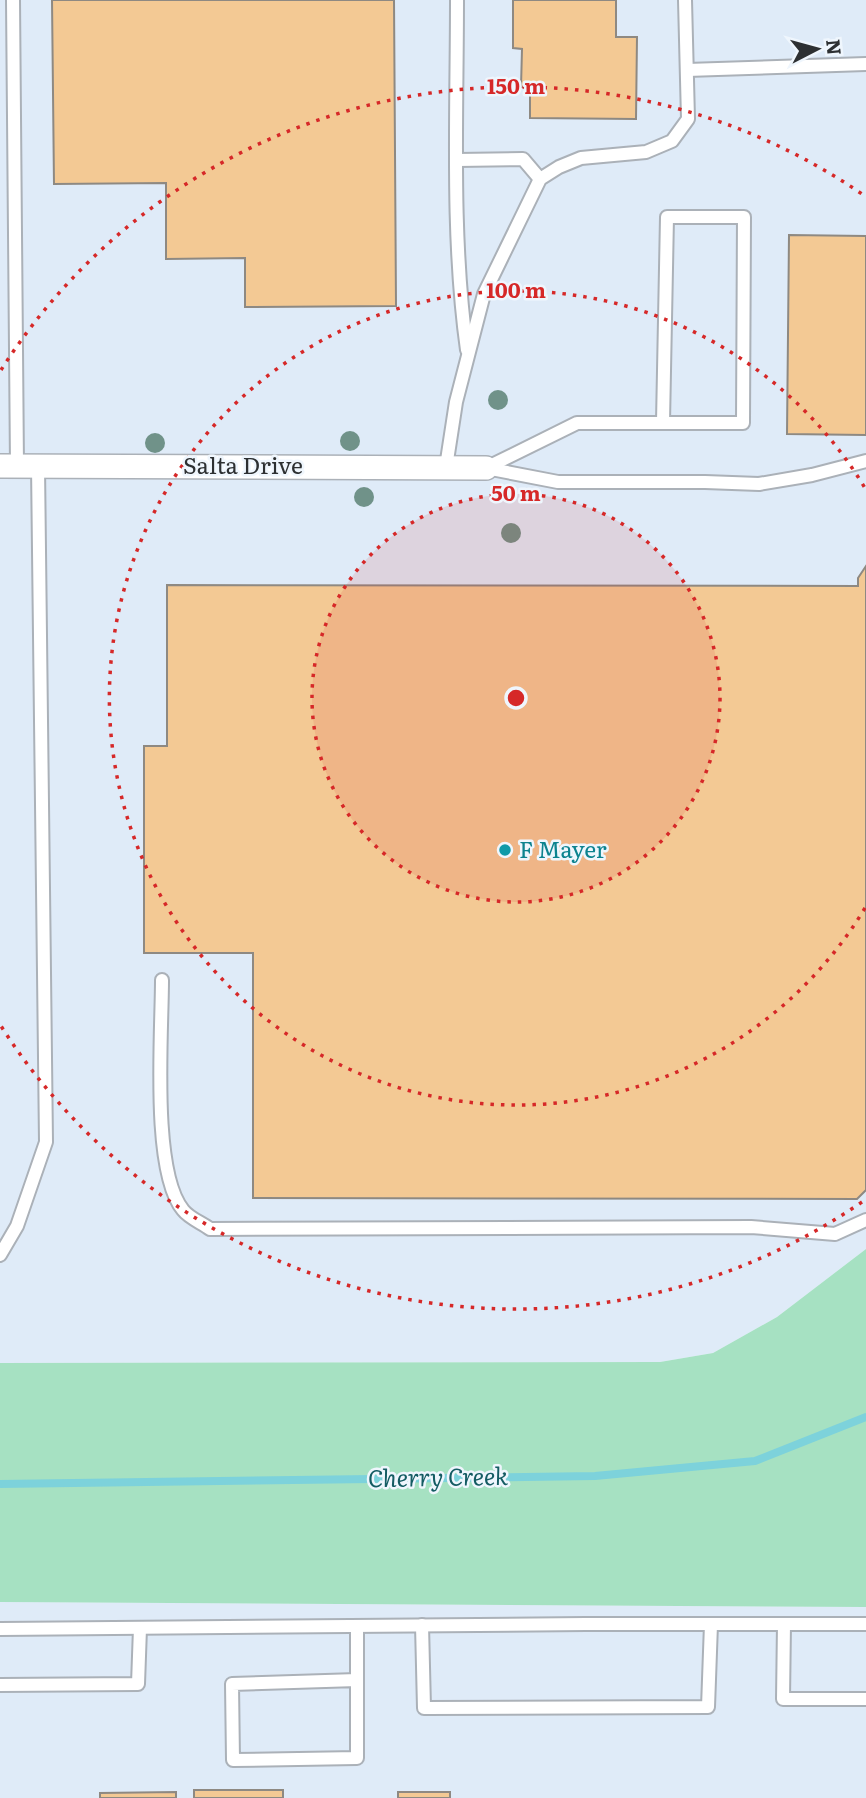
<svg xmlns="http://www.w3.org/2000/svg" width="866" height="1798" viewBox="0 0 866 1798" font-family="Literata,serif">
  <rect width="100%" height="100%" fill="#eff6fd"/>
  <!-- built -->
  <g fill="#dfebf8">
    <path d="M0,0H866V1249L777,1317L713,1353L660,1362L0,1363Z"/>
    <path d="M0,1602L866,1607V1798H0Z"/>
  </g>
  <!-- green -->
  <path fill="#a6e1c2" d="M866,1249V1607L0,1602V1363L660,1362L713,1353L777,1317Z"/>
  <g fill="none" stroke-linecap="round" stroke-linejoin="round">
    <!-- stream -->
    <path stroke="#7dd2db" stroke-width="8" d="M0,1484L595,1476L755,1461L866,1417"/>
  </g>
  <!-- building -->
  <g fill="#f3c994" stroke="#8e8982" stroke-width="2">
    <path d="M52,0H394L396,306L245,307V258L166,259V183L54,184Z"/>
    <path d="M513,0H616V37H637L636,119L530,118V87H521L522,49L513,48Z"/>
    <path d="M789,235L866,236V435L787,434Z"/>
    <path d="M866,566V1190L857,1199L253,1198V953H144V746H167V585L858,586V578Z"/>
    <rect x="194" y="1790" width="89" height="8"/>
    <path d="M176,1792V1798H100V1793Z"/>
    <rect x="398" y="1792" width="52" height="6"/>
  </g>
  <g fill="none" stroke-linecap="round" stroke-linejoin="round">
    <defs>
      <g id="lane">
        <path d="M13,0L17,466"/>
        <path d="M457,0C457,115 451,236 467,350"/>
        <path d="M687,70L866,64"/>
        <path d="M457,160L523,159L540,179"/>
        <path d="M446,467L456,402L484,294L540,179L559,167L581,158L646,152L672,141L688,119L685,0"/>
        <path d="M486,468L577,423H743L744,217H667L663,422"/>
        <path d="M486,468L558,482H705L759,484L812,475L866,461"/>
        <path d="M162,980C162,1033 151,1171 183,1210C189,1218 202,1223 210,1229L751,1227L835,1234L866,1220"/>
        <path d="M0,1255L17,1226L46,1142L38,466"/>
        <path d="M784,1624L783,1699H866"/>
        <path d="M422,1625L424,1708L708,1707L711,1624"/>
        <path d="M357,1626V1758L233,1760L232,1684L357,1680"/>
        <path d="M0,1629L586,1624H866"/>
        <path d="M0,1685L138,1684L140,1628"/>
      </g>
      <path id="street" d="M0,466L486,468"/>
    </defs>
    <!-- lane casing -->
    <use href="#lane" stroke="#abb1b8" stroke-width="16"/>
    <!-- street casing -->
    <use href="#street" stroke="#abb1b8" stroke-width="26"/>
    <!-- lane -->
    <use href="#lane" stroke="#fff" stroke-width="12"/>
    <!-- street -->
    <use href="#street" stroke="#fff" stroke-width="23"/>
  </g>
  <!-- trees -->
  <g fill="#709289">
    <circle cx="498" cy="400" r="10"/>
    <circle cx="350" cy="441" r="10"/>
    <circle cx="155" cy="443" r="10"/>
    <circle cx="364" cy="497" r="10"/>
    <circle cx="511" cy="533" r="10"/>
  </g>
  <!-- distance rings -->
  <circle cx="516" cy="698" r="204" fill="#d62828" fill-opacity=".12"/>
  <g fill="none" stroke="#d62828" stroke-width="3.5" stroke-dasharray="3.5 7">
    <circle cx="516" cy="698" r="204"/>
    <path d="M865 908A407 407 0 1 1 865 488"/>
    <path d="M862 1202A611 611 0 0 1 1 1026M1 370A611 611 0 0 1 862 194"/>
  </g>
  <!-- markers -->
  <circle fill="#0f9aa8" stroke="#eff6fd" stroke-width="2.5" cx="505" cy="850" r="7"/>
  <g text-anchor="middle" stroke-width="5" stroke-linejoin="round" paint-order="stroke">
    <!-- street labels -->
    <g font-size="23" fill="#2d3032" stroke="#eff6fd">
      <text x="243" y="474">Salta Drive</text>
    </g>
    <!-- culture labels -->
    <g font-size="23" fill="#0d838f" stroke="#eff6fd" text-anchor="start">
      <text x="519" y="858">F Mayer</text>
    </g>
    <!-- water labels -->
    <g font-size="24" font-style="italic" fill="#145c63" stroke="#eff6fd">
      <text transform="translate(438 1478) rotate(-1)" y="8">Cherry Creek</text>
    </g>
  </g>
  <circle cx="516" cy="698" r="10" fill="#d62828" stroke="#eff6fd" stroke-width="3.5"/>
  <g font-size="21" text-anchor="middle" font-weight="bold" fill="#d62828" stroke="#eff6fd" stroke-width="5" stroke-linejoin="round" paint-order="stroke">
    <text x="516" y="94">150 m</text>
    <text x="516" y="298">100 m</text>
    <text x="516" y="501">50 m</text>
  </g>
  <!-- north arrow -->
  <g transform="translate(817 49) rotate(84)" stroke="#eff6fd" stroke-width="5" paint-order="stroke">
  <path d="M0-5L12 26L0 18L-12 26Z" fill="#2d3032"/>
  <text y="-10" font-size="19" font-weight="bold" text-anchor="middle" fill="#2d3032">N</text>
  </g>
</svg>
